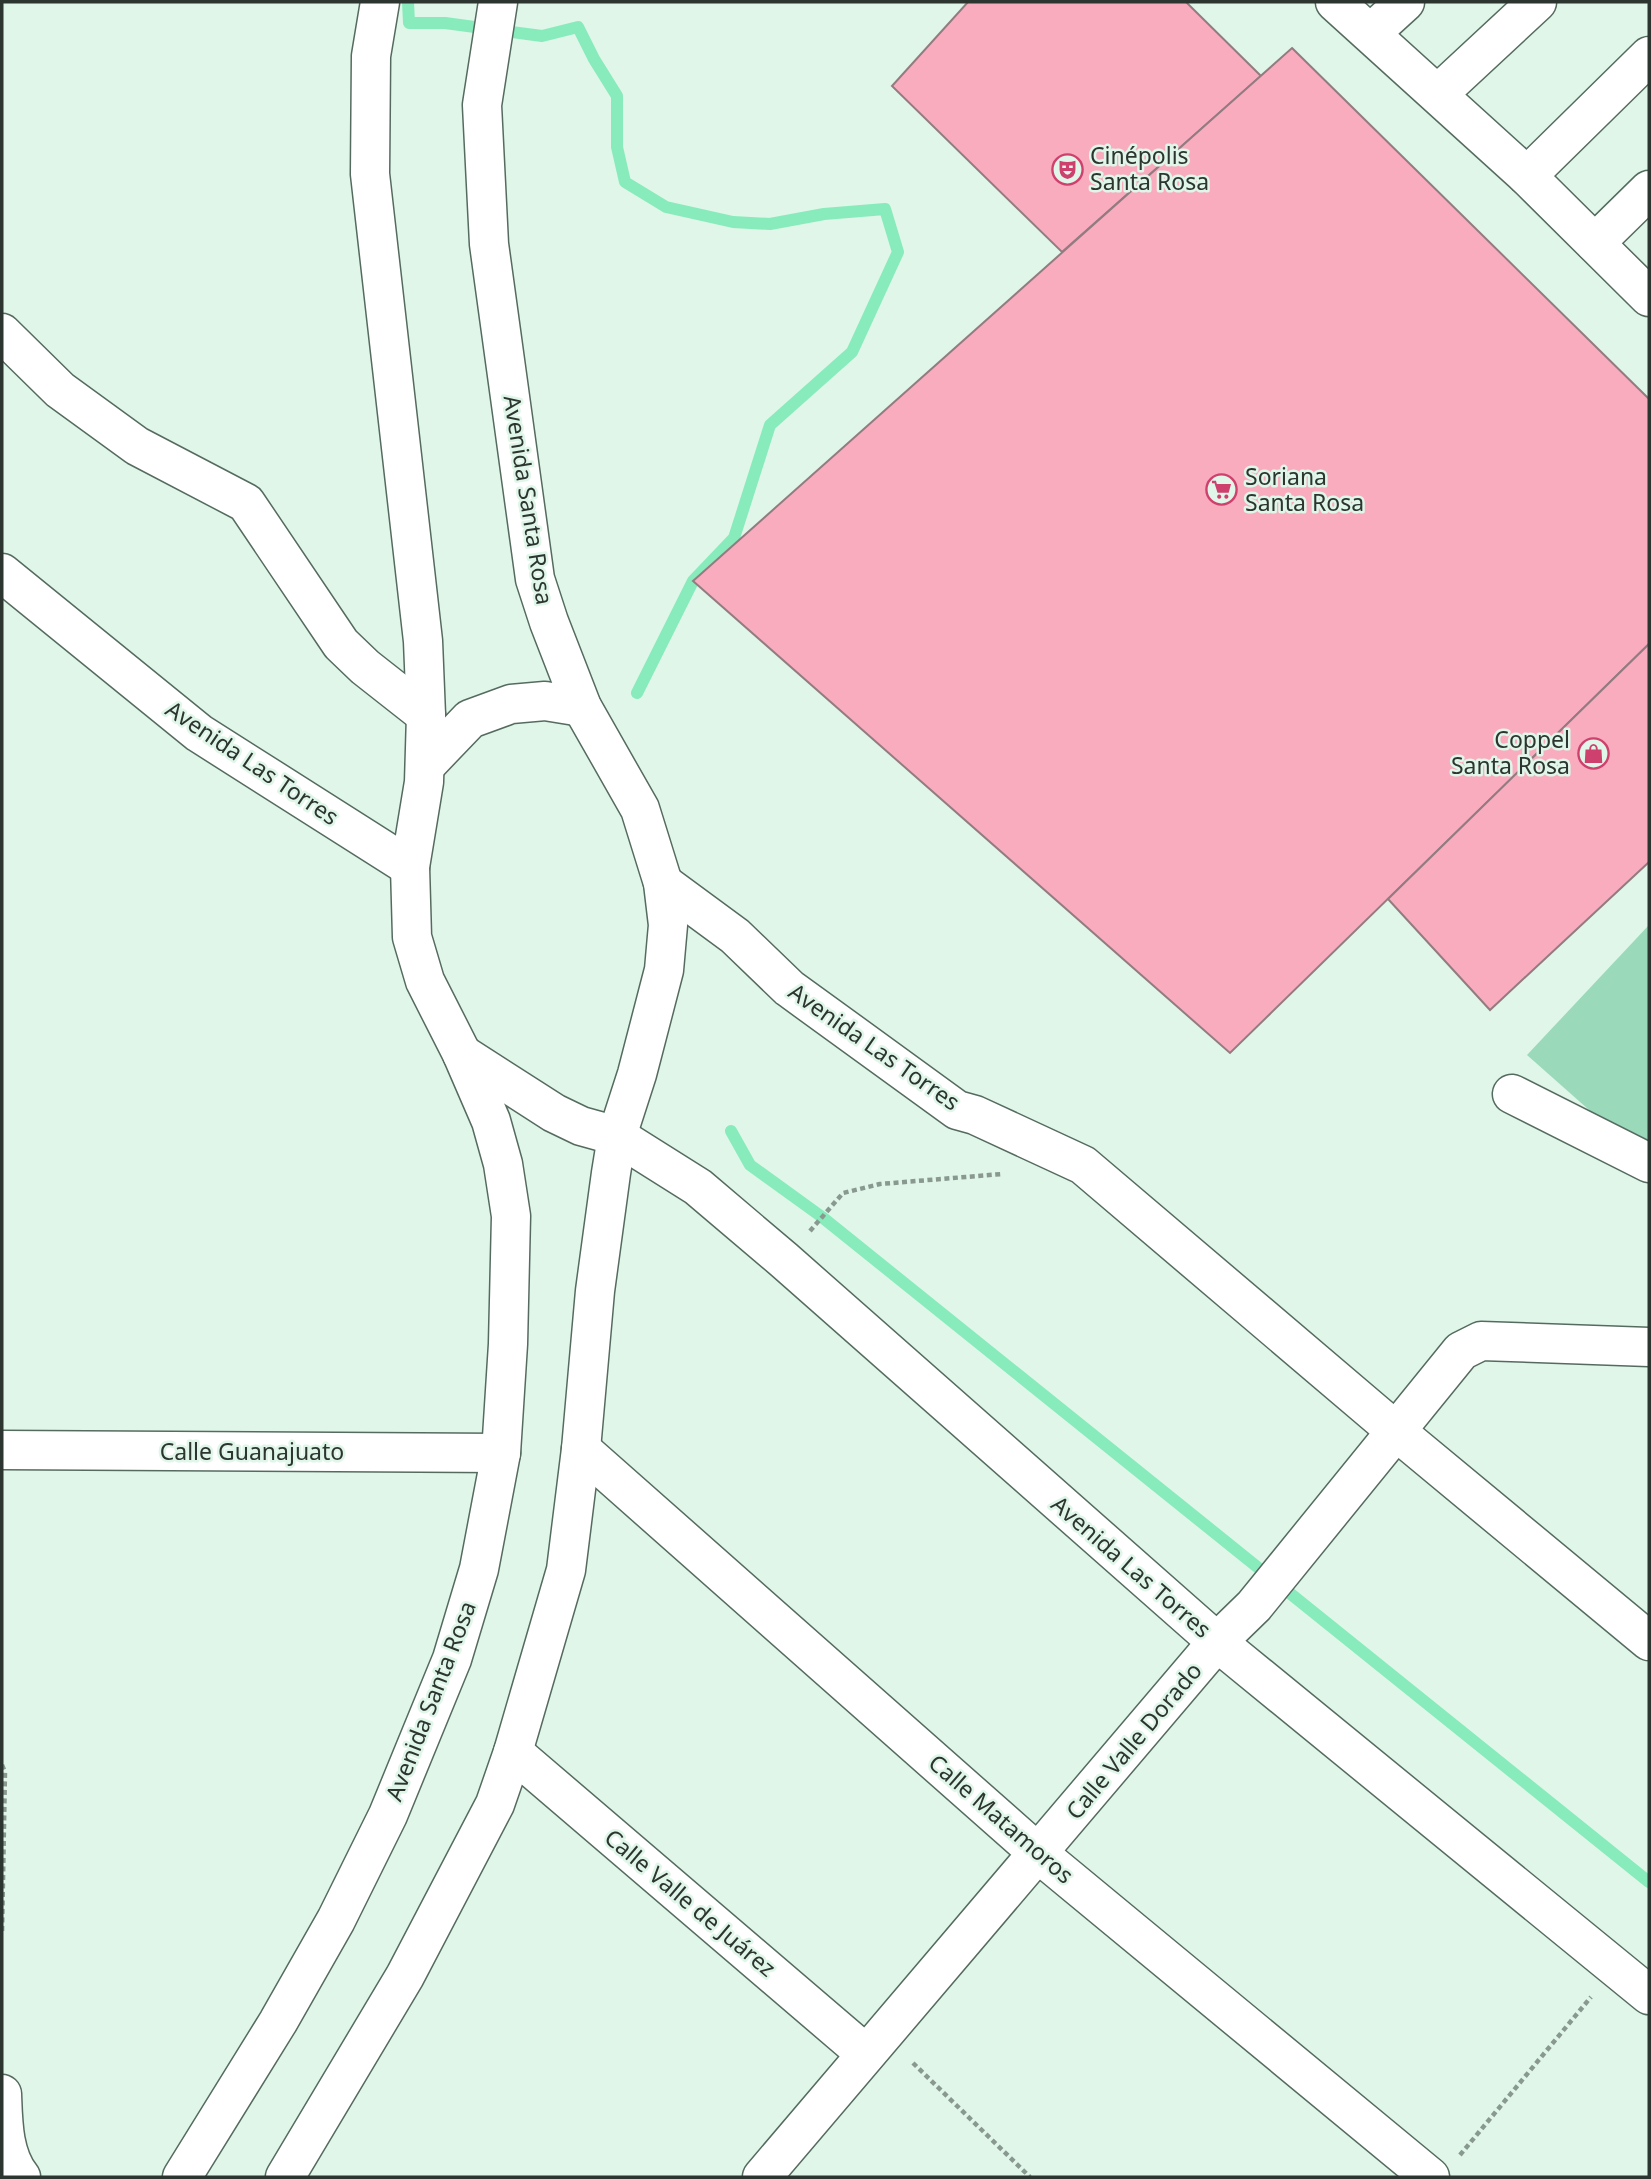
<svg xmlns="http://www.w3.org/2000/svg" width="1651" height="2179" viewBox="0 0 1651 2179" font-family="'Noto Sans',sans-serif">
  <rect width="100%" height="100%" fill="#dff6e9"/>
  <!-- green -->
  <path fill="#9ad9b9" d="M1649,925V1163L1527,1055Z"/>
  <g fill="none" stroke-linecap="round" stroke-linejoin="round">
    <!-- stream -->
    <g stroke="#88ebbb" stroke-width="12">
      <path d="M408,2L409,23H445L542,36L578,27L594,59L617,96V147L625,182L666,207L733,222L770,224L824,214L885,209L898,252L852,352L770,425L734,538L693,581L637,693"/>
      <path d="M731,1131L750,1165L822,1217L1649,1882"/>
    </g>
  </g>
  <!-- building -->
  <g fill="#f9acbe" stroke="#937c81" stroke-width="2">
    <path d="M968,2H1186L1261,76L1062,252L892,86Z"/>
    <path d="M1292,48L1649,399V644L1230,1053L693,581Z"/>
    <path d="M1649,644V862L1490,1010L1388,899Z"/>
  </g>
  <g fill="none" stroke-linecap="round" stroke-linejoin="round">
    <defs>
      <g id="minor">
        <path d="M1335,2L1527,176L1649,297"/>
        <path d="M1371,33L1405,2"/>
        <path d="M1438,94L1537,2"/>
        <path d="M1527,176L1649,56"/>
        <path d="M1595,243L1649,190"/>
        <path d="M2,333L60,390L137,446L246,503L341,644L365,667L426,715"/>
        <path d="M2,573L199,733L410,867"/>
        <path d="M663,883L735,936L789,988L957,1110L975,1115L1083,1165L1397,1432L1649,1641"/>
        <path d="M462,1054L554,1113L581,1126L617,1136L698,1187L784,1260L1217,1642L1649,1995"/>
        <path d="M1512,1094L1649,1163"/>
        <path d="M581,1449L1039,1854L1430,2177"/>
        <path d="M2,1450L501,1453"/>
        <path d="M513,1752L866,2054"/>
        <path d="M2,2094C3,2121 3,2155 21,2177"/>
        <path d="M762,2177L1217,1642L1254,1606L1461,1351L1481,1341L1649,1347"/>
      </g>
      <g id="major">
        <path d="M425,766L470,719L511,704L545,701L582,707"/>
        <path d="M182,2177L278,2022L336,1920L388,1815L452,1659L479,1569L501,1453L508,1344L511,1216L503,1164L491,1121L462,1054L425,981L412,937L410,867L424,782L426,715L423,641L370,174L371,56L380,2"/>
        <path d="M285,2177L405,1976L495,1804L513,1752L566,1570L581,1449L595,1291L611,1173L617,1136L637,1074L664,970L668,925L663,883L640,809L582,707L549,622L535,579L489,244L482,105L498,2"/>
      </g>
    </defs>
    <!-- minor casing -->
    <use href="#minor" stroke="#566b60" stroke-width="41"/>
    <!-- major casing -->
    <use href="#major" stroke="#566b60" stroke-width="41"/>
    <!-- path -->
    <g stroke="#899990" stroke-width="4.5" stroke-dasharray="5 3.5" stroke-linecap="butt">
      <path d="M810,1231L843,1193L880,1184L1002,1174"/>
      <path d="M2,1765L5,1772L2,1934"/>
      <path d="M913,2063L1030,2177"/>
      <path d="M1460,2155L1591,1997"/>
    </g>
    <!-- minor -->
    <use href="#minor" stroke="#fff" stroke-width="38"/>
    <!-- major -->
    <use href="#major" stroke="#fff" stroke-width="38"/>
  </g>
  <!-- icons -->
  <defs>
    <symbol id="theatre-ring" viewBox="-11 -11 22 22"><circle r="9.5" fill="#dff6e9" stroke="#ce416f" stroke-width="1.5"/><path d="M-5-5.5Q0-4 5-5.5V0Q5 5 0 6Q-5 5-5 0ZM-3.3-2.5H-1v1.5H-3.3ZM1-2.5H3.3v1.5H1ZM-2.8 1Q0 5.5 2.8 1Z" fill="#ce416f"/></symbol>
    <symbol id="supermarket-ring" viewBox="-11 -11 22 22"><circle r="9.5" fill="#dff6e9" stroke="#ce416f" stroke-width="1.5"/><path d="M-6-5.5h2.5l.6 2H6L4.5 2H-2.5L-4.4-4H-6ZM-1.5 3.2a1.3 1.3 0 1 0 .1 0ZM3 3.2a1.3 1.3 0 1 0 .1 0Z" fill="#ce416f"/></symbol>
    <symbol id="shop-ring" viewBox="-11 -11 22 22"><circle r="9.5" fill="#dff6e9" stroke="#ce416f" stroke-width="1.5"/><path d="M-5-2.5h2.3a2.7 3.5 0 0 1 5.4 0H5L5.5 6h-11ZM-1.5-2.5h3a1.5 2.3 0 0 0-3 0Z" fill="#ce416f"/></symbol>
  </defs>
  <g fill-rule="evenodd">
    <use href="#theatre-ring" x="1050" y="152" width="35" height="35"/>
    <use href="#supermarket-ring" x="1204" y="472" width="35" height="35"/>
    <use href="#shop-ring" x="1576" y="736" width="35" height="35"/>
  </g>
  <g text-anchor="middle" stroke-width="5" stroke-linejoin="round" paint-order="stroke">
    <!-- poi labels -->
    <g font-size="23" fill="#2c3530" stroke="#dff6e9" text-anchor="start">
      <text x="1090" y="164">Cinépolis<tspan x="1090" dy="26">Santa Rosa</tspan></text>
      <text x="1245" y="485">Soriana<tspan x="1245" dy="26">Santa Rosa</tspan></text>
      <text x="1570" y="748" text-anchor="end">Coppel<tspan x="1570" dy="26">Santa Rosa</tspan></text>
    </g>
    <!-- street labels -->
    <g font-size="23" fill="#2c3530" stroke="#dff6e9">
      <text transform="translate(528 500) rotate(81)" y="8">Avenida Santa Rosa</text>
      <text transform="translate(252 763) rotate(34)" y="8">Avenida Las Torres</text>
      <text transform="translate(874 1047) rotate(35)" y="8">Avenida Las Torres</text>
      <text x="252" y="1460">Calle Guanajuato</text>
      <text transform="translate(1131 1567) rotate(41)" y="8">Avenida Las Torres</text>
      <text transform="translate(431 1701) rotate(-69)" y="8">Avenida Santa Rosa</text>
      <text transform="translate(1134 1741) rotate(-50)" y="8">Calle Valle Dorado</text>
      <text transform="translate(1001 1819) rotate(41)" y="8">Calle Matamoros</text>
      <text transform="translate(690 1903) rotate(40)" y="8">Calle Valle de Juárez</text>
    </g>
  </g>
  <!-- border -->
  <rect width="1651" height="2179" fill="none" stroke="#2c3530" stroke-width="7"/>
</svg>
